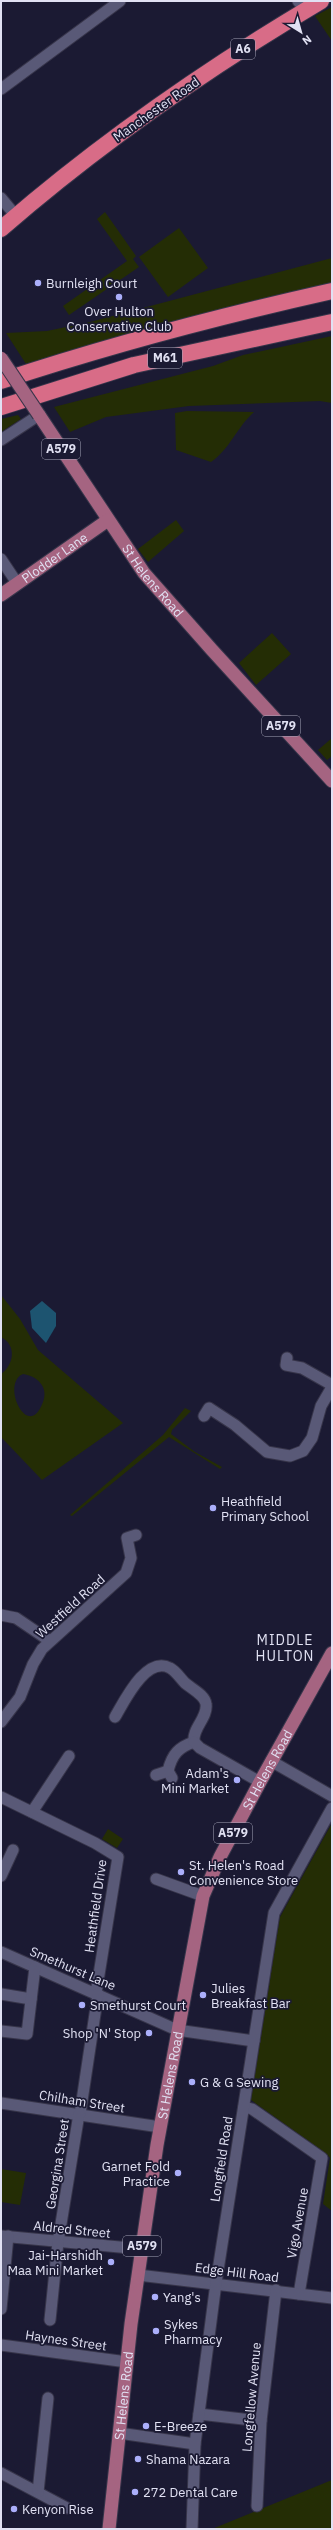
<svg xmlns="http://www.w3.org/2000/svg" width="333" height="2530" viewBox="0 0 333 2530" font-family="'IBM Plex Sans',sans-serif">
  <rect width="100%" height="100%" fill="#1b1a33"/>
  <!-- green -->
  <g fill="#242d05" fill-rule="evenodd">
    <path d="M332,7V41L315,16Z"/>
    <path d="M105,212L136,256L133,259L139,267L69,315L63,306L127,261L97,219Z"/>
    <path d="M179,228L208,268L168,297L139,257Z"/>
    <path d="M332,258V284L26,364L6,333L47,331L90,322Z"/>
    <path d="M332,336V403L320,401L189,406L106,417L70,432L54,407L213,366L243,355Z"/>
    <path d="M187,411L254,412C237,427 230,449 211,462L176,450L175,413Z"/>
    <path d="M18,415L21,419L1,432V419Z"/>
    <path d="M176,520L184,531L148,562L138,549Z"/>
    <path d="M272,633L291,654L256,685L239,663Z"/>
    <path d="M332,738V756L327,760L318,750Z"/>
    <path d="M1,1295L20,1319L38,1350L123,1423L42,1480L1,1437V1374C14,1365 17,1345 1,1337ZM23,1374C37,1376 49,1387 43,1402C28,1443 0,1383 23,1374Z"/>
    <path d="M185,1408L191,1411L172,1430L171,1434L195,1452L222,1467L220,1469L169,1437L72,1516L70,1515L163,1435Z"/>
    <path d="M332,1823V2211L323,2204L330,2158L327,2154L251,2100L280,1917Z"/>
    <path d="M108,1829L123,1839L117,1848L102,1839Z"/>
    <path d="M1,2169L26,2173L20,2205L1,2202Z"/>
    <path d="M332,2480V2529H212Z"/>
  </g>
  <!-- water -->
  <path fill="#1d5470" d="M42,1301L56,1313V1326L46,1343L32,1328L30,1311Z"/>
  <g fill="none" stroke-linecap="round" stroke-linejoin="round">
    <defs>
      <g id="minor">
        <path d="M298,1L306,10"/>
        <path d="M1,89L120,1"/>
        <path d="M1,198L16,216"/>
        <path d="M1,440L39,415"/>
        <path d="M1,559L17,583"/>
        <path d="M287,1358L286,1365L302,1368L332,1385"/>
        <path d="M204,1416L209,1408L235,1425L267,1452L290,1456L303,1451L312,1438L321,1406L332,1387"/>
        <path d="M1,1615L16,1618L50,1641"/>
        <path d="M115,1717C124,1702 146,1655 170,1668C176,1671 180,1678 185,1683C192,1689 205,1695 206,1704C208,1718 192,1728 194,1742C179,1747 172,1754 168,1771L172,1778"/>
        <path d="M1,1722L20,1697L33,1664L42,1649L126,1573L131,1558L127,1538L136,1535"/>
        <path d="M194,1742L200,1748L260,1782"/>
        <path d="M271,1761L332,1796"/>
        <path d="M156,1775L168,1771"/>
        <path d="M1,1797L95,1843L118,1857L96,1993"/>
        <path d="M32,1812L69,1756"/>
        <path d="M1,1876L13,1850"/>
        <path d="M156,1879L203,1896"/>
        <path d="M1,1952L177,2030L254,2041"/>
        <path d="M1,1994L31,1999"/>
        <path d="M1,2031L27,2034L35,1967"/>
        <path d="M1,2103L160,2127"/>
        <path d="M244,2107L252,2109L322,2158L299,2294"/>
        <path d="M80,2114L98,1994"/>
        <path d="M1,2236L141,2249"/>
        <path d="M58,2242L79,2114"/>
        <path d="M138,2275L332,2298"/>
        <path d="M1,2309L8,2236"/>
        <path d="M50,2320L58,2242"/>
        <path d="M1,2345L127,2362"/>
        <path d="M199,2414L261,2421"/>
        <path d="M119,2433L195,2444"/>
        <path d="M1,2473L67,2508"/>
        <path d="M38,2492L48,2398"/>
        <path d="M257,2506L261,2421L276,2290"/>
        <path d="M192,2529L195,2444L216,2283L274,1913L332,1808"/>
      </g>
      <g id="major">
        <path id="s1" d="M39,415L144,573L212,650L332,781"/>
        <path id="s2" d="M1,595L108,520"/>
        <path id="s3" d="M109,2529L131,2324L157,2145L203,1896L220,1857L260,1782L332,1653"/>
      </g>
      <g id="highway">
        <path d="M1,229C100,143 208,68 321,1"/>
        <path d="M1,381C110,345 220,316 332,291"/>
        <path d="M1,407L134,365L332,322"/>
      </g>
    </defs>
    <!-- minor casing -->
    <use href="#minor" stroke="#37354a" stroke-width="13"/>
    <!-- major casing -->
    <use href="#major" stroke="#37354a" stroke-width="15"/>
    <!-- highway casing -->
    <use href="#highway" stroke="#37354a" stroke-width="18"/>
    <!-- minor -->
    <use href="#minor" stroke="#595977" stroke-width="11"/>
    <!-- major -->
    <use href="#major" stroke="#a56481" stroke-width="13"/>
    <!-- highway -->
    <use href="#highway" stroke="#d86c87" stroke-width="16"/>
    <defs>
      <path id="major-bridge" d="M1,358L39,415"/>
    </defs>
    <!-- major-bridge casing -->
    <use href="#major-bridge" stroke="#37354a" stroke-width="15" stroke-linecap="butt"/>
    <!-- major-bridge -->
    <use href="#major-bridge" stroke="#a56481" stroke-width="13"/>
  </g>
  <!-- markers -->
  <g fill="#abaffb" stroke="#1b1a33" stroke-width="1.5">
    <circle cx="38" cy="283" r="4"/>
    <circle cx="119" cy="297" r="4"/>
    <circle cx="213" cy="1508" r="4"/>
    <circle cx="237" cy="1780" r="4"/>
    <circle cx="181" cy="1872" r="4"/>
    <circle cx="203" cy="1995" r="4"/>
    <circle cx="82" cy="2005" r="4"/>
    <circle cx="149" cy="2033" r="4"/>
    <circle cx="192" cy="2082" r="4"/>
    <circle cx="178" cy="2173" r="4"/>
    <circle cx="111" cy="2262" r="4"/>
    <circle cx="155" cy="2297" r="4"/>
    <circle cx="156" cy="2331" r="4"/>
    <circle cx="146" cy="2426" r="4"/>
    <circle cx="138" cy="2459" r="4"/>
    <circle cx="135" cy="2492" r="4"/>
    <circle cx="14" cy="2509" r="4"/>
  </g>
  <g text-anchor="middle" stroke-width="3.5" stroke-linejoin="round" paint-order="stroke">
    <!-- shield labels -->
    <g fill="#1b1a33" stroke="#a6a5b9" stroke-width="1">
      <rect x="231" y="39" width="24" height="20" rx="3"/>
      <rect x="148" y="348" width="34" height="20" rx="3"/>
      <rect x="42" y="439" width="38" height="20" rx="3"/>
      <rect x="262" y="716" width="38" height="20" rx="3"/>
      <rect x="214" y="1823" width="38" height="20" rx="3"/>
      <rect x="123" y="2236" width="38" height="20" rx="3"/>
    </g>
    <g font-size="12" font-weight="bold" fill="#e1e1f3">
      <text x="243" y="53">A6</text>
      <text x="165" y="362">M61</text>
      <text x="61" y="453">A579</text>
      <text x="281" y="730">A579</text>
      <text x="233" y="1837">A579</text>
      <text x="142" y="2250">A579</text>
    </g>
    <!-- street labels -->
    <g font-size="13" fill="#e1e1f3" stroke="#1b1a33">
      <text transform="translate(156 109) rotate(-35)" y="5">Manchester Road</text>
      <text dy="5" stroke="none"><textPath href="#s2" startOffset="65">Plodder Lane</textPath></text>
      <text dy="5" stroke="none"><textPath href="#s1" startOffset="201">St Helens Road</textPath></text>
      <text transform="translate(70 1606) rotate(-42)" y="5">Westfield Road</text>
      <text dy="5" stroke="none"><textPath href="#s3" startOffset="782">St Helens Road</textPath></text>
      <text transform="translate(95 1906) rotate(-82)" y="5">Heathfield Drive</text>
      <text transform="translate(73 1968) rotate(23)" y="5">Smethurst Lane</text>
      <text dy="5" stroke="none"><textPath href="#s3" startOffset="458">St Helens Road</textPath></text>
      <text transform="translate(82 2101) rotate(9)" y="5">Chilham Street</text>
      <text transform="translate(221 2159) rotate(-81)" y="5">Longfield Road</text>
      <text transform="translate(57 2164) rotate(-81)" y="5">Georgina Street</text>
      <text transform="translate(297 2223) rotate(-80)" y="5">Vigo Avenue</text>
      <text transform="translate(72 2229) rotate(6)" y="5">Aldred Street</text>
      <text transform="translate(237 2272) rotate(7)" y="5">Edge Hill Road</text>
      <text transform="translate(66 2340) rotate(8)" y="5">Haynes Street</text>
      <text dy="5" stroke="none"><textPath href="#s3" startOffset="134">St Helens Road</textPath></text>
      <text transform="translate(251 2397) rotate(-85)" y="5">Longfellow Avenue</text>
    </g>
    <!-- poi labels -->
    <g font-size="13" fill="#e1e1f3" stroke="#1b1a33" text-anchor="start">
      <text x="46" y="288">Burnleigh Court</text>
      <text x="119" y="316" text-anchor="middle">Over Hulton<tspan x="119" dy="15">Conservative Club</tspan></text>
      <text x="221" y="1506">Heathfield<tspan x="221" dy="15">Primary School</tspan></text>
      <text x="229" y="1778" text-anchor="end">Adam's<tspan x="229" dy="15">Mini Market</tspan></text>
      <text x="189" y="1870">St. Helen's Road<tspan x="189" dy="15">Convenience Store</tspan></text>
      <text x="211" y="1993">Julies<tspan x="211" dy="15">Breakfast Bar</tspan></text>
      <text x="90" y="2010">Smethurst Court</text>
      <text x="141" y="2038" text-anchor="end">Shop 'N' Stop</text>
      <text x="200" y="2087">G &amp; G Sewing</text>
      <text x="170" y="2171" text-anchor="end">Garnet Fold<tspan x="170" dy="15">Practice</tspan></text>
      <text x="103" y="2260" text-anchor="end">Jai-Harshidh<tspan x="103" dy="15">Maa Mini Market</tspan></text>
      <text x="163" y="2302">Yang's</text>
      <text x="164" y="2329">Sykes<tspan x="164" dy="15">Pharmacy</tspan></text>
      <text x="154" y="2431">E-Breeze</text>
      <text x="146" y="2464">Shama Nazara</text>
      <text x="143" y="2497">272 Dental Care</text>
      <text x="22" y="2514">Kenyon Rise</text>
    </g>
    <!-- neighbourhood labels -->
    <g font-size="14" letter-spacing="1" fill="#e1e1f3" stroke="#1b1a33">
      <text x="285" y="1645">MIDDLE<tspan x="285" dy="16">HULTON</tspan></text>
    </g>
  </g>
  <!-- border -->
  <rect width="333" height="2530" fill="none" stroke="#e1e1f3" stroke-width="4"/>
  <!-- north arrow -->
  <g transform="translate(301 32) rotate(143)" stroke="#1b1a33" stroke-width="3" paint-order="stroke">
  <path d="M0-3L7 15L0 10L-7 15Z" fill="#e1e1f3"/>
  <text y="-6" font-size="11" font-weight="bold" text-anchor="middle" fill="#e1e1f3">N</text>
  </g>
</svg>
